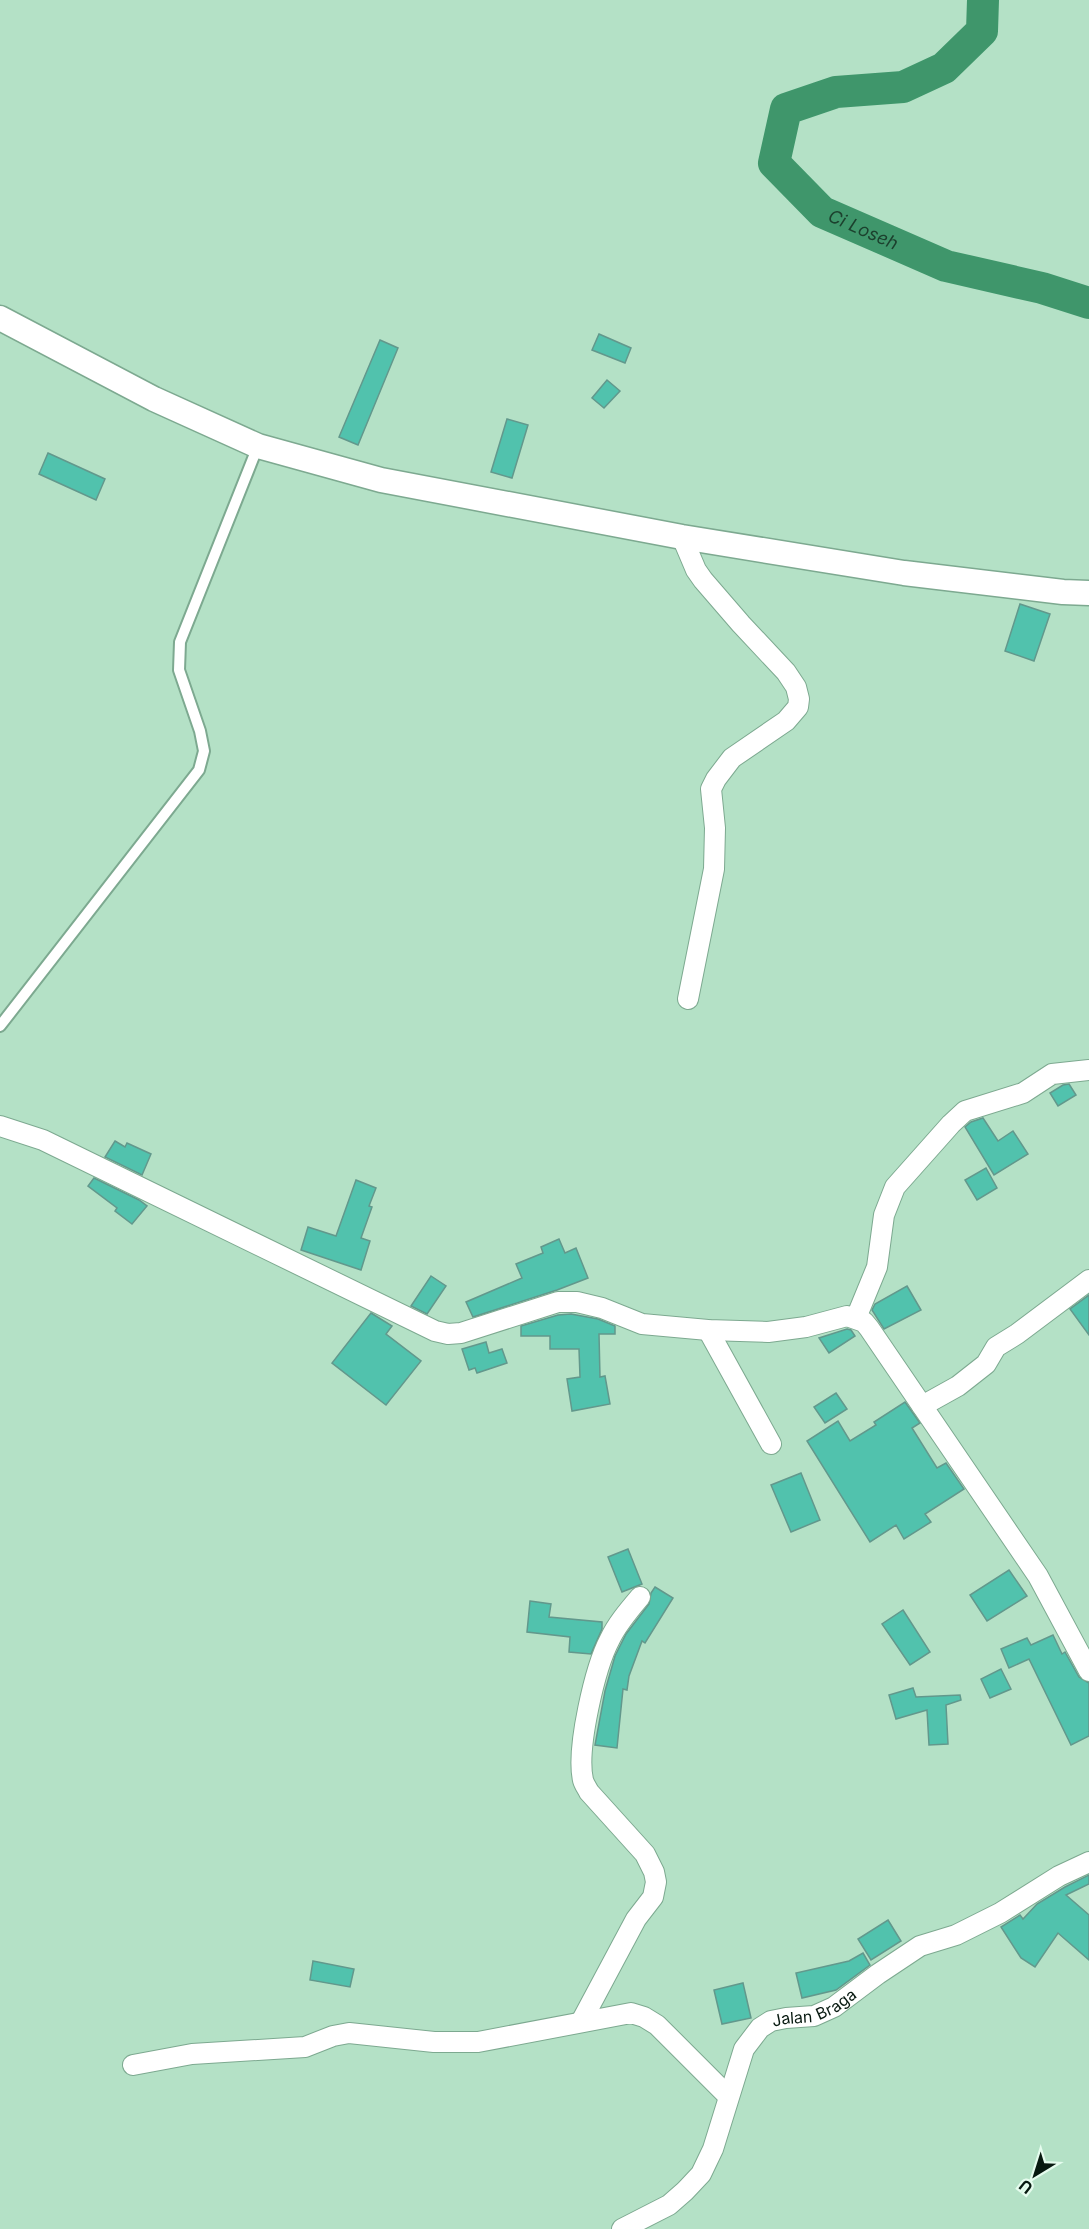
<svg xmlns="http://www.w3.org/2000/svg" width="1089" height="2229" viewBox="0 0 1089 2229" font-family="Inter,sans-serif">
  <rect width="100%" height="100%" fill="#b4e1c6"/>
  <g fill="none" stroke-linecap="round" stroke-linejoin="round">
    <!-- river -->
    <path stroke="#3f966b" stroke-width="32" id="s1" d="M983,0L982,31L944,68L903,87L836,92L786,109L774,163L822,212L946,266L1042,288L1089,303"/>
  </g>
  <!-- building -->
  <g fill="#51c2ad" stroke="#62988c" stroke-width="1.5">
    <path d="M599,334L631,348L625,363L592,350Z"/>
    <path d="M380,340L398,348L358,445L339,437Z"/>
    <path d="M607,380L620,391L604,408L592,398Z"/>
    <path d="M507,419L528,425L512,478L491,472Z"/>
    <path d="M48,453L105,479L96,500L39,474Z"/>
    <path d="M1020,604L1050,614L1034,661L1005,651Z"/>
    <path d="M1069,1084L1076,1095L1058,1106L1050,1093L1063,1085Z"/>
    <path d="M983,1118L998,1141L1013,1131L1028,1154L994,1175L965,1127L971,1122Z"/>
    <path d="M115,1141L125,1147L127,1143L151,1154L142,1175L105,1157Z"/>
    <path d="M986,1168L997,1188L977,1200L965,1180Z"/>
    <path d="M94,1178L139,1200L147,1206L132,1224L115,1211L117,1208L88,1186Z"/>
    <path d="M356,1180L376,1188L369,1206L372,1207L361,1238L370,1241L361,1270L301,1250L308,1227L336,1236Z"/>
    <path d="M559,1239L565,1253L576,1248L588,1278L557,1290L473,1317L466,1302L522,1278L516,1264L543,1253L541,1247Z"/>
    <path d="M431,1276L446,1286L427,1314L411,1306Z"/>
    <path d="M907,1286L921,1310L884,1329L872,1310L875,1304Z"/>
    <path d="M1089,1295V1335L1070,1309Z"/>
    <path d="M371,1313L392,1326L386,1334L421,1361L386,1405L332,1363Z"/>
    <path d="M571,1314L598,1319L615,1326V1334H599L600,1377L605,1376L610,1404L572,1411L567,1379L580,1377L579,1349H550V1336H521V1326L558,1315Z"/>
    <path d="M847,1329L851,1330L855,1336L829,1353L819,1338Z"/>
    <path d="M486,1342L489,1353L502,1349L507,1363L477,1373L475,1368L469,1370L462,1349Z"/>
    <path d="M836,1393L847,1409L825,1423L814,1407Z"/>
    <path d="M905,1402L920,1423L912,1428L937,1468L946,1463L964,1489L925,1514L931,1522L904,1539L896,1525L870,1542L807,1441L838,1421L850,1441L876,1425L874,1422Z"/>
    <path d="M801,1473L820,1520L791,1532L771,1485Z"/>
    <path d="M628,1549L642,1584L622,1592L608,1557Z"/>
    <path d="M1009,1570L1027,1596L987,1621L970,1595Z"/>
    <path d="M655,1587L673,1598L645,1643L642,1641L629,1676L627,1690L623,1689L617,1748L595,1745L605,1691L615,1656L626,1634L649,1604L651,1593Z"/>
    <path d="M530,1601L551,1604L549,1617L602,1622V1629L591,1654L569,1652L570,1637L527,1632Z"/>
    <path d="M903,1610L930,1652L910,1665L882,1624Z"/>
    <path d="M1053,1635L1062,1654L1065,1652L1079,1677L1089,1683V1736L1071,1745L1029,1659L1009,1668L1001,1649L1027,1638L1031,1645Z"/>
    <path d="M1001,1669L1011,1689L990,1698L981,1679Z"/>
    <path d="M913,1688L916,1697L960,1695L961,1700L946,1705L948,1744L929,1745L927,1710L896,1719L889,1695Z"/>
    <path d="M1089,1875V1884L1066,1895L1089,1915V1960L1058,1933L1035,1967L1021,1958L1001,1927L1020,1915L1023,1919L1037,1904L1065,1887Z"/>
    <path d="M888,1920L901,1941L871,1960L858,1939Z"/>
    <path d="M863,1953L870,1965L836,1990L802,1998L796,1973L849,1961Z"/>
    <path d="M313,1961L354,1969L350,1987L310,1980Z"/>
    <path d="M743,1983L751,2018L722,2024L714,1990Z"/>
  </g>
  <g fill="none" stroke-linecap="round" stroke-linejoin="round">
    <defs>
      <path id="service" d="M0,1026L199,770L204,751L200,731L179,670L180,642L258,446"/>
      <g id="minor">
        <path d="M682,537L696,570L703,580L741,624L786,672L796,687L799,699L798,707L786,721L732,758L716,779L711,789L715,828L714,869L688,999"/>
        <path d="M0,1126L43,1140L435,1331L448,1334L461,1333L558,1302H577L602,1308L642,1324L708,1330L768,1332L806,1327L847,1316L864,1322L869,1328L1038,1576L1089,1671"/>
        <path d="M856,1318L877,1267L884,1215L895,1187L951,1124L965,1111L1023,1093L1052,1074L1089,1070"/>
        <path d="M708,1330L771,1444"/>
        <path d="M922,1406L958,1386L986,1364L996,1347L1017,1334L1089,1280"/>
        <path d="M581,2022L636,1919L653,1897L656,1882L654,1872L645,1854L589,1792C587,1788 584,1784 583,1780C576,1749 595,1667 610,1639C617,1624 629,1610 640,1597"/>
        <path d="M133,2065L192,2054L305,2047L333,2036L349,2033L434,2042H478L631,2013L644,2017L657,2025L728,2096"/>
        <path id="s2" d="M622,2229L669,2205L685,2191L701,2174L713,2149L744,2049L760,2028L771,2021L786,2018L814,2016L834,2007L878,1974L920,1946L956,1935L1000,1913L1059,1876L1089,1862"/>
      </g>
      <path id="tertiary" d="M0,318L154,399L258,446L381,480L682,537L904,573L1063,592L1089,593"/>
    </defs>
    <!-- service casing -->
    <use href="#service" stroke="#7da990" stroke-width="14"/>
    <!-- minor casing -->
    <use href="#minor" stroke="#7da990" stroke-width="22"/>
    <!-- tertiary casing -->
    <use href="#tertiary" stroke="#7da990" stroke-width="27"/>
    <!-- service -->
    <use href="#service" stroke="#fff" stroke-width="10"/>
    <!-- minor -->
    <use href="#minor" stroke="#fff" stroke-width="20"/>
    <!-- tertiary -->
    <use href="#tertiary" stroke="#fff" stroke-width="24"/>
  </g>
  <g text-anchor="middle" stroke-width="4.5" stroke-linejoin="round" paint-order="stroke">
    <!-- street labels -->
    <g font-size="16" fill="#071910" stroke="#e5fcee">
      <text dy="6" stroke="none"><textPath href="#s2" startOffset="315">Jalan Braga</textPath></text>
    </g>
    <!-- water labels -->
    <g font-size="18" font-style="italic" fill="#1c412e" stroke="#e5fcee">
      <text dy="6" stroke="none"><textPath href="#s1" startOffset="418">Ci Loseh</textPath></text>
    </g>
  </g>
  <!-- north arrow -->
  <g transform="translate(1035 2175) rotate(218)" stroke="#e5fcee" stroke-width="4.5" paint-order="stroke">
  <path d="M0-4.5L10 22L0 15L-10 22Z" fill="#071910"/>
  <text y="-9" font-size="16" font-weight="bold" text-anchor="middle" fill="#071910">U</text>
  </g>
</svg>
